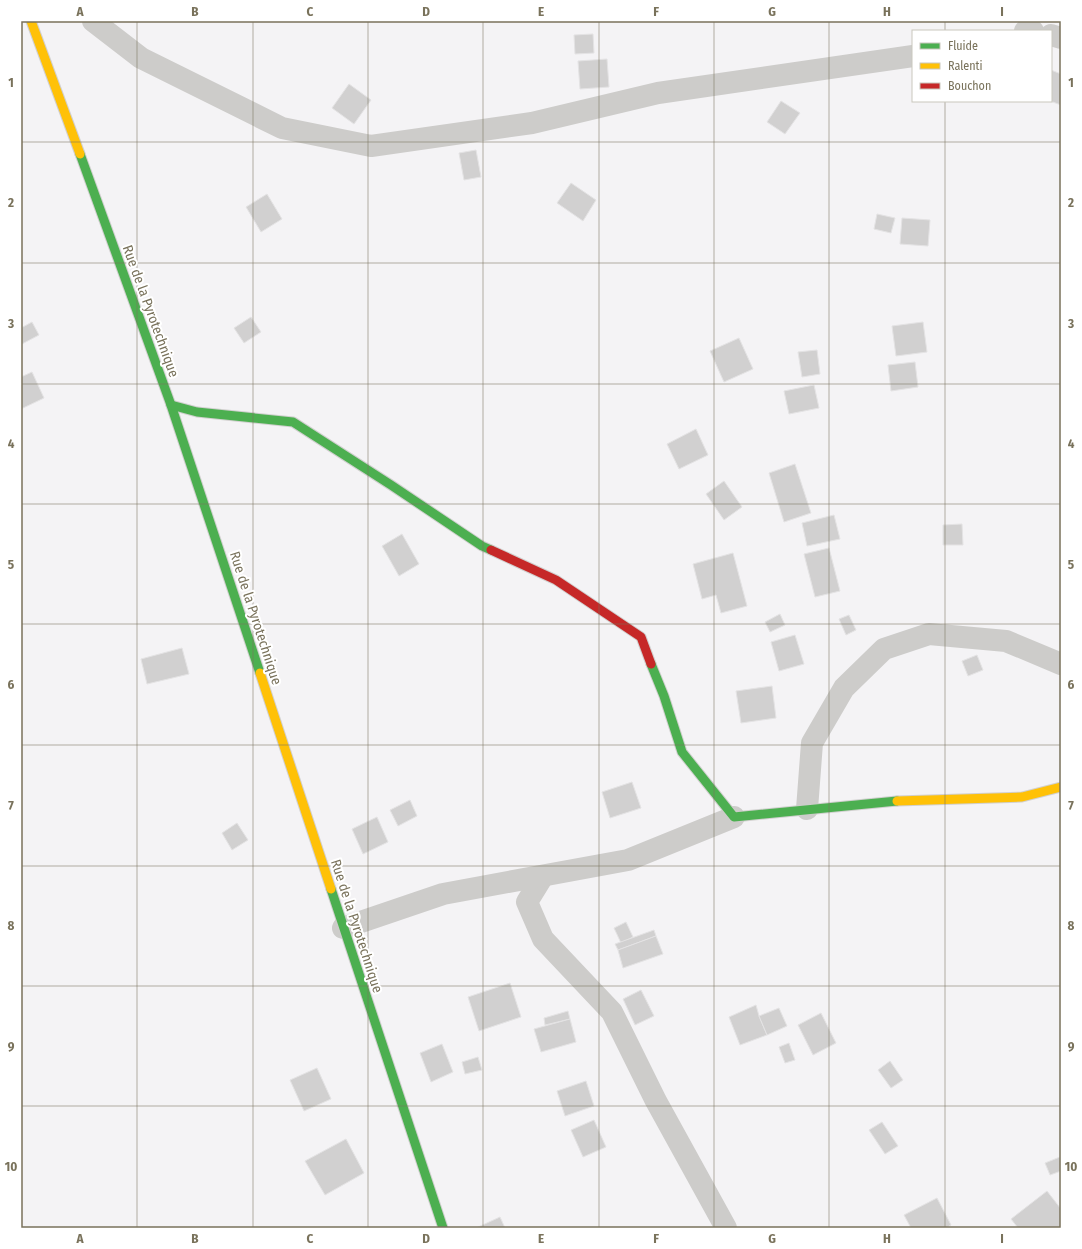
<svg xmlns="http://www.w3.org/2000/svg" width="1082" height="1249" viewBox="0 0 1082 1249" font-family="'Fira Sans Condensed',sans-serif">
  <rect width="100%" height="100%" fill="#f4f3f5"/>
  <!-- building -->
  <g fill="#d1d0d0" stroke="#e4e3e4">
    <path d="M593,34L594,53L575,54L574,35Z"/>
    <path d="M607,59L609,87L580,89L578,61Z"/>
    <path d="M1051,70L1061,74V105L1050,101H1051Z"/>
    <path d="M349,84L371,100L354,124L332,108Z"/>
    <path d="M781,101L800,113L785,134L767,122Z"/>
    <path d="M476,150L481,177L464,180L459,153Z"/>
    <path d="M571,183L596,200L583,221L557,203Z"/>
    <path d="M267,194L282,219L261,232L246,207Z"/>
    <path d="M877,214L895,218L891,233L874,229Z"/>
    <path d="M902,218L930,220L928,246L900,244Z"/>
    <path d="M251,317L261,332L244,343L234,328Z"/>
    <path d="M32,322L39,335L22,344L21,328Z"/>
    <path d="M923,322L927,352L896,356L892,326Z"/>
    <path d="M739,338L753,369L724,382L710,351Z"/>
    <path d="M817,350L820,374L802,377L798,352Z"/>
    <path d="M915,362L918,387L891,391L888,365Z"/>
    <path d="M32,372L44,398L21,409V377Z"/>
    <path d="M814,385L819,408L789,414L784,391Z"/>
    <path d="M696,429L708,455L679,469L667,444Z"/>
    <path d="M795,464L811,513L784,522L769,473Z"/>
    <path d="M724,481L742,507L724,520L706,494Z"/>
    <path d="M834,515L840,539L807,546L802,523Z"/>
    <path d="M962,524L963,545H943V525Z"/>
    <path d="M402,534L419,564L399,576L382,546Z"/>
    <path d="M829,548L840,591L815,597L804,554Z"/>
    <path d="M733,553L747,606L721,613L716,595L702,599L693,564Z"/>
    <path d="M780,614L785,625L770,632L765,622Z"/>
    <path d="M849,615L856,630L846,635L839,619Z"/>
    <path d="M795,635L804,664L779,671L771,642Z"/>
    <path d="M182,648L189,674L147,684L141,659Z"/>
    <path d="M977,655L983,670L968,676L962,661Z"/>
    <path d="M772,686L776,718L741,723L736,691Z"/>
    <path d="M632,782L641,808L610,818L602,792Z"/>
    <path d="M410,800L417,816L398,826L390,810Z"/>
    <path d="M377,817L388,842L363,854L352,829Z"/>
    <path d="M237,823L248,840L232,850L222,833Z"/>
    <path d="M626,922L633,937L621,943L614,928Z"/>
    <path d="M654,930L656,936L618,950L615,944Z"/>
    <path d="M656,936L663,954L623,968L618,950Z"/>
    <path d="M510,983L521,1017L479,1031L468,997Z"/>
    <path d="M641,990L654,1016L635,1025L623,999Z"/>
    <path d="M756,1005L759,1016L767,1035L740,1045L729,1017Z"/>
    <path d="M779,1008L787,1026L767,1035L759,1016Z"/>
    <path d="M568,1011L570,1019L545,1025L544,1018Z"/>
    <path d="M821,1013L836,1043L813,1055L798,1025Z"/>
    <path d="M570,1019L576,1042L541,1052L534,1029Z"/>
    <path d="M789,1043L795,1060L785,1063L779,1047Z"/>
    <path d="M442,1044L453,1072L431,1082L420,1053Z"/>
    <path d="M478,1057L482,1070L465,1074L462,1062Z"/>
    <path d="M890,1061L903,1080L891,1088L878,1070Z"/>
    <path d="M317,1068L331,1099L304,1111L290,1080Z"/>
    <path d="M586,1081L594,1106L565,1116L557,1091Z"/>
    <path d="M594,1120L606,1147L583,1157L571,1130Z"/>
    <path d="M882,1122L898,1146L885,1154L869,1130Z"/>
    <path d="M346,1139L364,1173L325,1195L305,1161Z"/>
    <path d="M1060,1157L1061,1171L1050,1175L1045,1163Z"/>
    <path d="M1047,1191L1061,1209V1227L1060,1228H1018L1011,1219Z"/>
    <path d="M937,1198L951,1225L946,1228H911L904,1215Z"/>
    <path d="M500,1217L505,1228H476Z"/>
  </g>
  <g fill="none" stroke-linecap="round" stroke-linejoin="round">
    <defs>
      <g id="fast">
        <path d="M80,154L171,405L260,673"/>
        <path d="M171,405L197,412L293,422L391,485L482,546L491,550"/>
        <path d="M651,664L664,696L682,752L734,817L897,801"/>
        <path d="M331,889L443,1228"/>
      </g>
      <g id="slow">
        <path d="M31,21L80,154"/>
        <path d="M260,673L331,889"/>
        <path d="M897,801L1022,797L1061,787"/>
      </g>
      <path id="jam" d="M491,550L556,580L641,637L651,664"/>
    </defs>
    <!-- fast casing -->
    <use href="#fast" stroke="#d1d0cf" stroke-width="11"/>
    <!-- slow casing -->
    <use href="#slow" stroke="#d1d0cf" stroke-width="11"/>
    <!-- jam casing -->
    <use href="#jam" stroke="#d1d0cf" stroke-width="11"/>
    <!-- street -->
    <g stroke="#cdccca" stroke-width="22">
      <path d="M93,21L141,58L282,128L371,146L532,123L658,93L913,56"/>
      <path d="M1025,31H1033"/>
      <path d="M1051,35L1061,38"/>
      <path d="M807,809L812,743L844,688L884,649L929,634L1006,641L1061,664"/>
      <path d="M543,876L527,902L543,939L612,1012L656,1101L726,1228"/>
      <path d="M343,928L443,894L628,860L734,817"/>
    </g>
    <!-- fast -->
    <use href="#fast" stroke="#4caf50" stroke-width="9"/>
    <!-- slow -->
    <use href="#slow" stroke="#ffc107" stroke-width="9"/>
    <!-- jam -->
    <use href="#jam" stroke="#c62828" stroke-width="9"/>
  </g>
  <!-- grid -->
  <path fill="none" stroke="#79725b" stroke-width="1" stroke-opacity="0.55" d="M137,21V1228M253,21V1228M368,21V1228M483,21V1228M599,21V1228M714,21V1228M829,21V1228M945,21V31M945,101V1228M21,142H1061M21,263H1061M21,384H1061M21,504H1061M21,624H1061M21,745H1061M21,866H1061M21,986H1061M21,1106H1061"/>
  <g text-anchor="middle" stroke-width="4" stroke-linejoin="round" paint-order="stroke">
    <!-- street labels -->
    <g font-size="14" fill="#79725b" stroke="#fff">
      <text transform="translate(151 311) rotate(70)" y="5">Rue de la Pyrotechnique</text>
      <text transform="translate(256 618) rotate(72)" y="5">Rue de la Pyrotechnique</text>
      <text transform="translate(357 926) rotate(72)" y="5">Rue de la Pyrotechnique</text>
    </g>
  </g>
  <!-- border -->
  <rect width="1082" height="1249" fill="none" stroke="#ffffff" stroke-width="44"/>
  <!-- legend -->
  <rect x="912" y="30" width="140" height="72" fill="#ffffff" stroke="#c9c7bd"/>
  <rect x="920" y="43" width="20" height="6" fill="#4caf50" stroke="#c9c7bd"/>
  <text x="948" y="50" font-size="12" fill="#79725b">Fluide</text>
  <rect x="920" y="63" width="20" height="6" fill="#ffc107" stroke="#c9c7bd"/>
  <text x="948" y="70" font-size="12" fill="#79725b">Ralenti</text>
  <rect x="920" y="83" width="20" height="6" fill="#c62828" stroke="#c9c7bd"/>
  <text x="948" y="90" font-size="12" fill="#79725b">Bouchon</text>
  <rect x="22" y="22" width="1038" height="1205" fill="none" stroke="#79725b" stroke-width="1.5"/>
  <g font-size="13" text-anchor="middle" font-weight="bold" fill="#79725b">
    <text x="80" y="16">A</text>
    <text x="195" y="16">B</text>
    <text x="310" y="16">C</text>
    <text x="426" y="16">D</text>
    <text x="541" y="16">E</text>
    <text x="656" y="16">F</text>
    <text x="772" y="16">G</text>
    <text x="887" y="16">H</text>
    <text x="1002" y="16">I</text>
    <text x="11" y="87">1</text>
    <text x="1071" y="87">1</text>
    <text x="11" y="207">2</text>
    <text x="1071" y="207">2</text>
    <text x="11" y="328">3</text>
    <text x="1071" y="328">3</text>
    <text x="11" y="448">4</text>
    <text x="1071" y="448">4</text>
    <text x="11" y="569">5</text>
    <text x="1071" y="569">5</text>
    <text x="11" y="689">6</text>
    <text x="1071" y="689">6</text>
    <text x="11" y="810">7</text>
    <text x="1071" y="810">7</text>
    <text x="11" y="930">8</text>
    <text x="1071" y="930">8</text>
    <text x="11" y="1051">9</text>
    <text x="1071" y="1051">9</text>
    <text x="11" y="1171">10</text>
    <text x="1071" y="1171">10</text>
    <text x="80" y="1243">A</text>
    <text x="195" y="1243">B</text>
    <text x="310" y="1243">C</text>
    <text x="426" y="1243">D</text>
    <text x="541" y="1243">E</text>
    <text x="656" y="1243">F</text>
    <text x="772" y="1243">G</text>
    <text x="887" y="1243">H</text>
    <text x="1002" y="1243">I</text>
  </g>
</svg>
